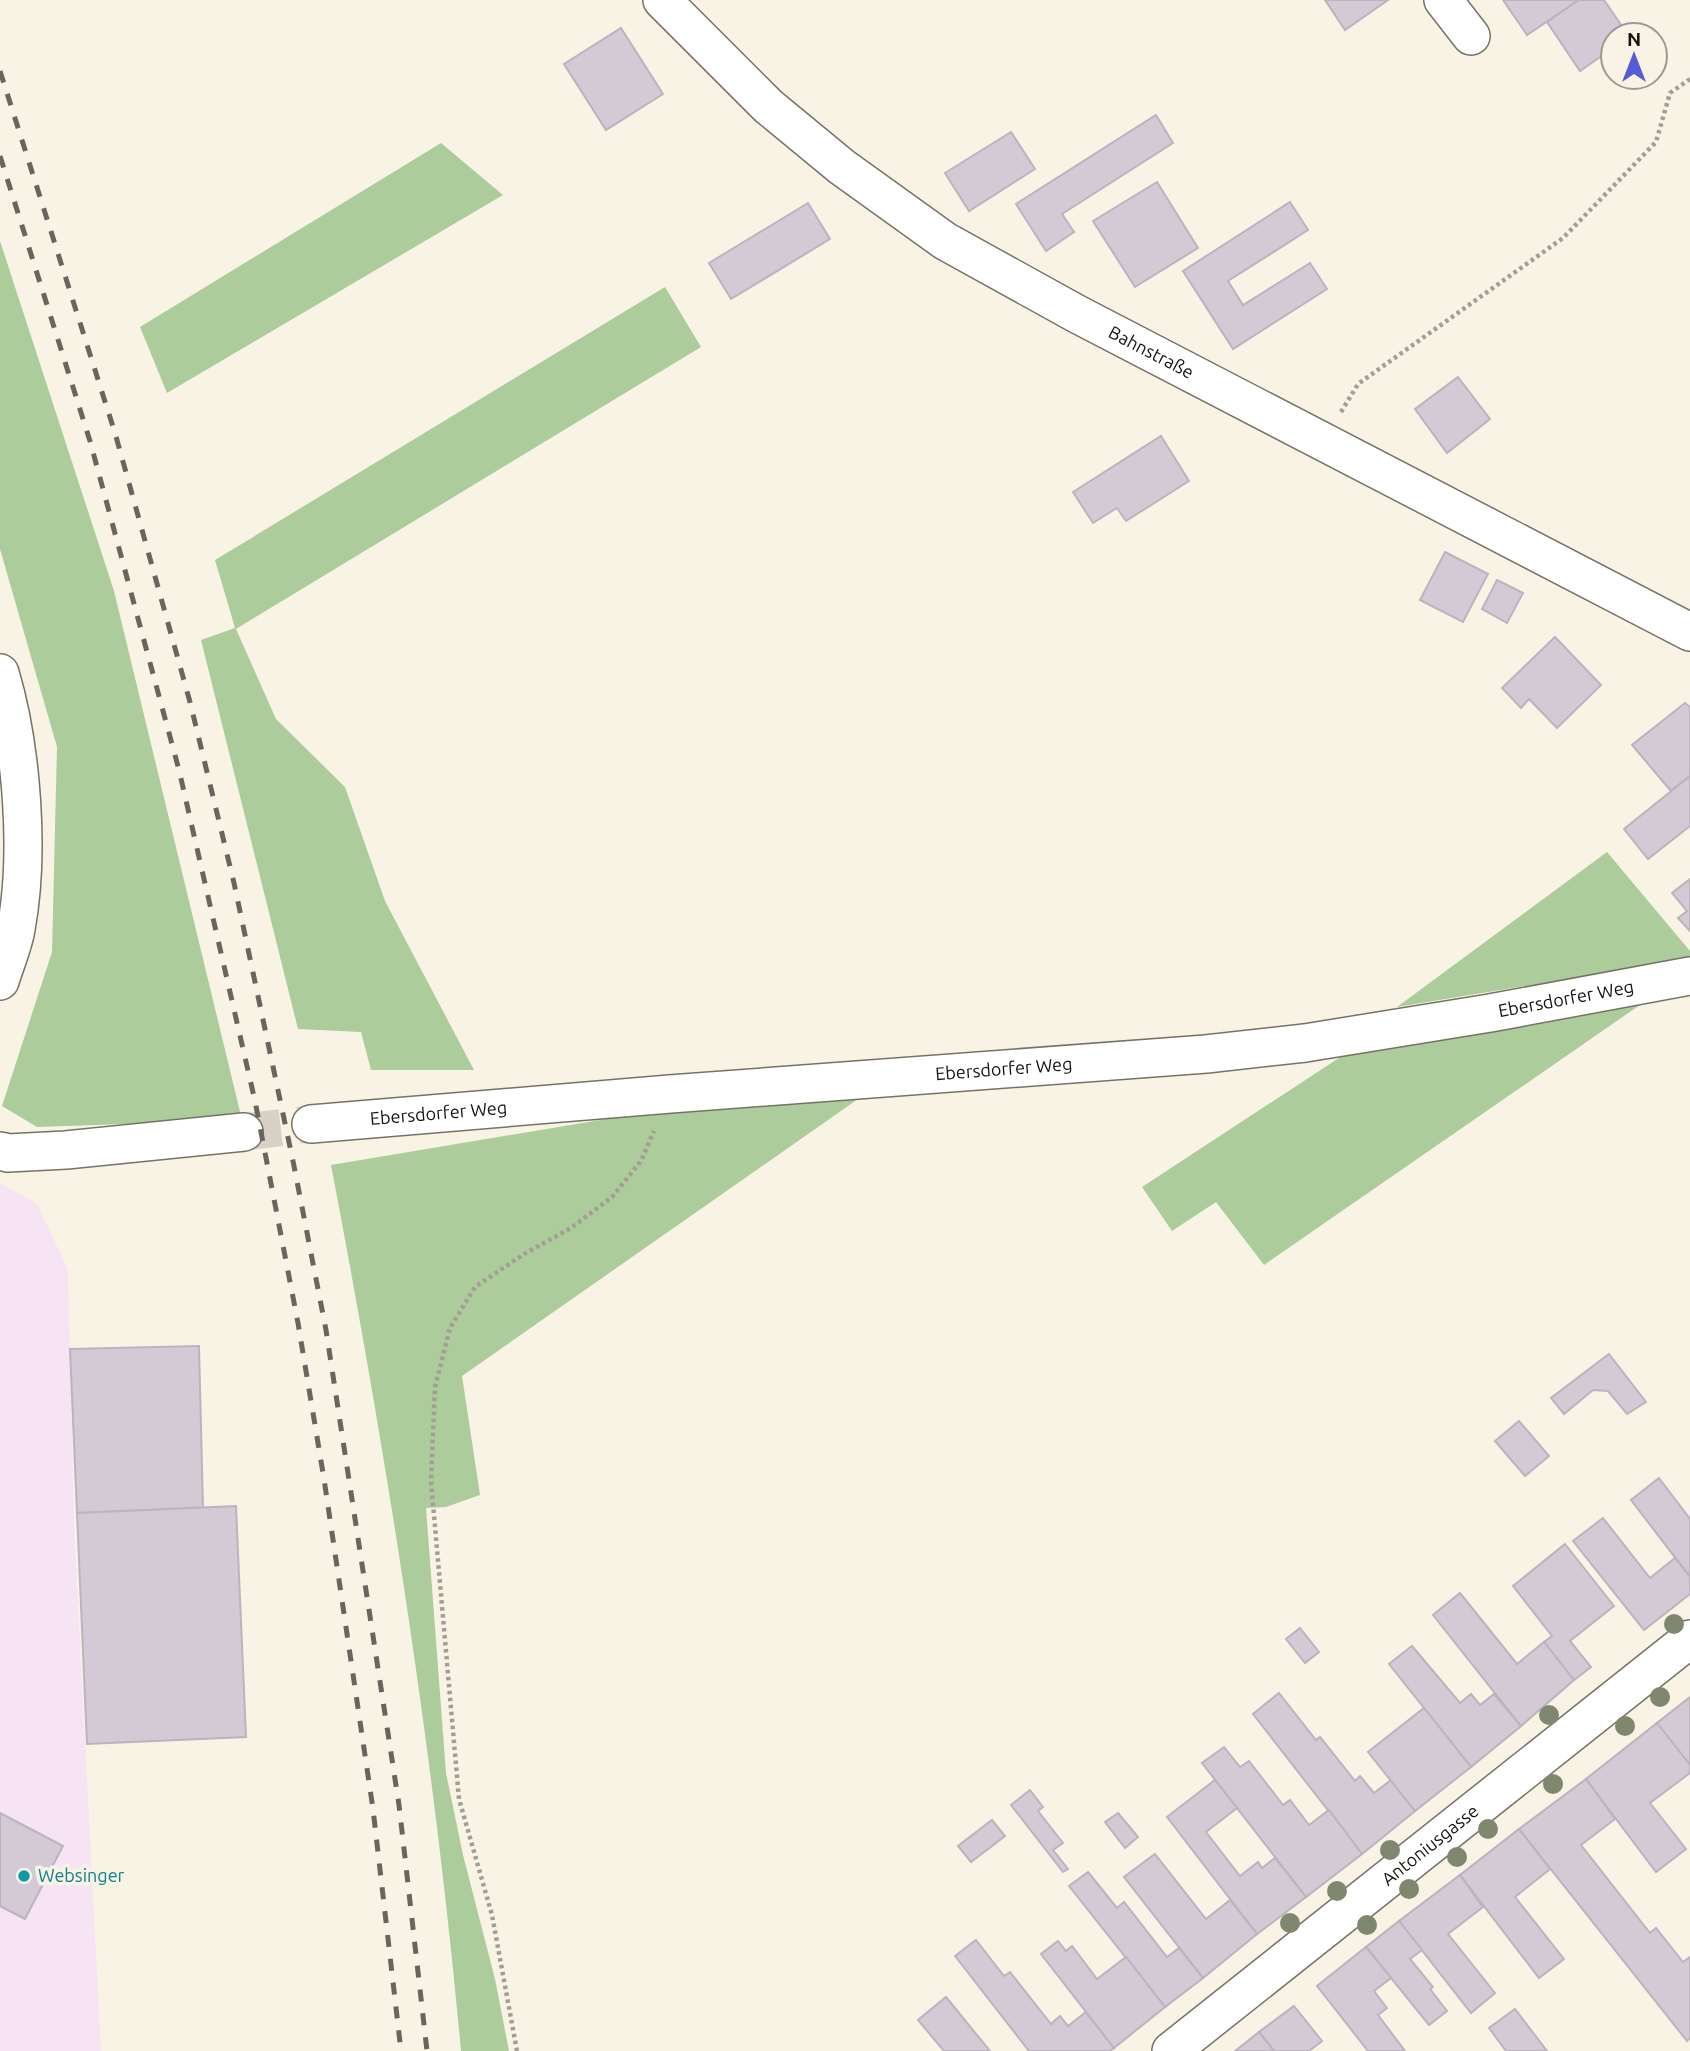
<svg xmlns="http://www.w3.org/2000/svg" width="1690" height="2051" viewBox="0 0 1690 2051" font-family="Ubuntu,sans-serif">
  <rect width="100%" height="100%" fill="#f9f3e6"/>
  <!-- industrial -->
  <path fill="#f6e3f4" d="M0,1183L36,1203L68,1269L74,1524L101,2051H0Z"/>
  <!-- green -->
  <g fill="#accc9b">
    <path d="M441,143L503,195L167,393L140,327Z"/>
    <path d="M0,241L114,591L242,1120L37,1127L2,1106L52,952L57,747L0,549Z"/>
    <path d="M665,287L701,347L236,629L276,719L345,787L385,901L474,1070H371L361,1032L298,1029L201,640L235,628L215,560Z"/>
    <path d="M1607,852L1690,951V959L1397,1007Z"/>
    <path d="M1650,998L1264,1265L1216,1202L1172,1231L1142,1187L1345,1054L1449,1039Z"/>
    <path d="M868,1092L462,1376L480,1495L446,1507L426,1508L446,1773L463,1855L495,1979L509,2051H461C434,1754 387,1458 331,1165L618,1117Z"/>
  </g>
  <!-- building -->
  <g fill="#d4cad5" stroke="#bcb3be" stroke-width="2">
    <path d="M1325,0H1388L1345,30Z"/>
    <path d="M1503,0H1579L1527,35Z"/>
    <path d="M1579,0H1604L1628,35H1613V48L1580,71L1547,22Z"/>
    <path d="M621,28L663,94L606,130L564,64Z"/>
    <path d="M1156,115L1173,143L1062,214L1074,232L1046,251L1016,204Z"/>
    <path d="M1011,132L1035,169L969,211L945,173Z"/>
    <path d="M1157,182L1198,248L1135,287L1093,221Z"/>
    <path d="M1290,202L1308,230L1228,281L1243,305L1310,263L1327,289L1233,349L1183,271Z"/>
    <path d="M808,203L830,239L731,299L709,263Z"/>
    <path d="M1458,377L1490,419L1447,453L1415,409Z"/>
    <path d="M1161,436L1189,481L1126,521L1117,508L1093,523L1073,492Z"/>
    <path d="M1445,552L1488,574L1463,622L1420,600Z"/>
    <path d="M1497,580L1523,593L1507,623L1482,609Z"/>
    <path d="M1555,637L1601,685L1557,728L1529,699L1521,708L1502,688Z"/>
    <path d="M1685,703L1690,707V776L1671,791L1632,745Z"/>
    <path d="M1690,776V826L1648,859L1624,829Z"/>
    <path d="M1690,879V931L1678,918L1687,911L1672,893Z"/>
    <path d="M199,1346L203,1508L77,1513L70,1349Z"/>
    <path d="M1609,1354L1646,1402L1627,1414L1608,1391L1593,1390L1564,1414L1551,1398Z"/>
    <path d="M1519,1421L1549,1456L1525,1476L1495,1441Z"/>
    <path d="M1659,1478L1690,1519V1577L1631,1500Z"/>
    <path d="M236,1506L246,1737L87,1744L77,1513Z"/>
    <path d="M1603,1518L1650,1578L1675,1558L1690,1577V1594L1644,1630L1573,1541Z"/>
    <path d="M1565,1544L1614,1606L1570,1641L1591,1667L1574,1680L1544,1642L1552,1636L1513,1586Z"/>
    <path d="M1460,1593L1517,1664L1544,1642L1574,1680L1521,1726L1433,1615Z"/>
    <path d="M1300,1628L1319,1652L1305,1663L1286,1639Z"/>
    <path d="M1412,1646L1460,1703L1471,1694L1480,1705L1494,1694L1521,1726L1471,1767L1389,1664Z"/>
    <path d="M1279,1693L1316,1740L1320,1737L1355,1781L1360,1776L1374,1793L1391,1780L1415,1811L1362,1854L1253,1714Z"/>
    <path d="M1690,1697V1765L1657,1723Z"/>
    <path d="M1424,1708L1471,1767L1415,1811L1368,1752Z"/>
    <path d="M1657,1723L1690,1765V1773L1650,1803L1686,1849L1656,1872L1586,1779Z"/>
    <path d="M1224,1747L1240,1767L1249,1761L1283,1805L1290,1800L1309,1825L1329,1810L1362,1854L1306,1897L1202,1763Z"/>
    <path d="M1586,1779L1615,1819L1581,1845L1650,1933L1656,1928L1683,1962L1690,1957V2038L1687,2041L1519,1829Z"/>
    <path d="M1215,1780L1237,1808L1206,1832L1240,1876L1258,1862L1262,1868L1275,1858L1306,1897L1257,1934L1167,1817Z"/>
    <path d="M1030,1790L1043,1807L1038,1811L1063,1843L1053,1850L1068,1869L1063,1872L1011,1805Z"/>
    <path d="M0,1813L63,1846L25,1919L0,1906Z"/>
    <path d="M1118,1813L1138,1837L1125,1848L1105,1822Z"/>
    <path d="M992,1820L1005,1836L971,1862L958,1846Z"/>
    <path d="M1519,1829L1550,1869L1515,1897L1564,1959L1539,1978L1460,1875Z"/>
    <path d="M1155,1854L1206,1919L1230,1900L1257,1934L1203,1978L1124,1877Z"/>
    <path d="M1088,1872L1117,1908L1124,1902L1167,1957L1179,1948L1203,1978L1165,2007L1069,1886Z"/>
    <path d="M1460,1875L1483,1907L1448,1934L1495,1993L1471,2013L1399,1921Z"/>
    <path d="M1399,1921L1422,1950L1410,1959L1433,1987L1430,1989L1447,2011L1429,2025L1366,1947Z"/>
    <path d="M976,1940L1004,1976L1010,1972L1051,2024L1060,2016L1068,2026L1086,2012L1114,2048L1110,2051H1029L955,1956Z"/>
    <path d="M1058,1941L1066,1951L1072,1946L1097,1979L1126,1957L1165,2007L1114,2048L1041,1954Z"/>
    <path d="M1366,1947L1391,1978L1374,1991L1387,2008L1378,2015L1405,2051H1368L1317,1986Z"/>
    <path d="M946,1997L990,2051H944L918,2020Z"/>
    <path d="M1294,2006L1322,2041L1309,2051H1274L1259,2032Z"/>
    <path d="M1515,2009L1547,2051H1506L1489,2028Z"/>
    <path d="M1259,2032L1274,2051H1235Z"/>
  </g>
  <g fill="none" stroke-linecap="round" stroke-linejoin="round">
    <!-- street-tunnel -->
    <path stroke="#d7d1c6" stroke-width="37" stroke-dasharray="37 18" stroke-linecap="butt" d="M244,1132L311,1124"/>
    <defs>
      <g id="street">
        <path id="s1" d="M662,0L768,106L842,167L945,241L1077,314L1690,632"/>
        <path d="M1443,0L1471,36"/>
        <path d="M0,673C22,747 30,853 16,929C13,947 5,964 0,981"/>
        <path id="s2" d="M311,1124L670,1094L1206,1054L1305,1043L1490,1013L1690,976"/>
        <path d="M0,1151L8,1153L66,1150L244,1132"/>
        <path id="s3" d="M1171,2051L1690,1639"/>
      </g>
    </defs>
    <!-- street casing -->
    <use href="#street" stroke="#777266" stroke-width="40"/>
    <!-- path -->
    <g stroke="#a39e95" stroke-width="4.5" stroke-dasharray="3.5 3.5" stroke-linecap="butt">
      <path d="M1341,412L1358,384L1563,238L1656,142L1670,93L1690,79"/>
      <path d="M517,2051L492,1915L459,1799L431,1481L435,1387L450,1328L475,1287L524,1254L571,1228L612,1197L641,1161L654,1131"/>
    </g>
    <!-- street -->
    <use href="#street" stroke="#fff" stroke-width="37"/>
    <!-- rail -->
    <g stroke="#69655e" stroke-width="5" stroke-dasharray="12 12" stroke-linecap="butt">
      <path d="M0,71L115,433L190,702L234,883L293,1161L326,1330L399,1805L427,2051"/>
      <path d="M0,156L90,441L179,770L255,1101L298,1323L324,1479L373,1809L401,2051"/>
    </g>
  </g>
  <!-- trees -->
  <g fill="#7f886e">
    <circle cx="1674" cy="1624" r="10"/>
    <circle cx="1660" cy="1697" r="10"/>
    <circle cx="1549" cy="1715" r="10"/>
    <circle cx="1625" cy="1726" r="10"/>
    <circle cx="1553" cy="1784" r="10"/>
    <circle cx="1488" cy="1829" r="10"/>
    <circle cx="1390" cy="1850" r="10"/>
    <circle cx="1457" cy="1857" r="10"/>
    <circle cx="1409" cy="1889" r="10"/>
    <circle cx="1337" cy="1891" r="10"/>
    <circle cx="1290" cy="1923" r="10"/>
    <circle cx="1367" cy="1925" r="10"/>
  </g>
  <!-- markers -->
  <circle fill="#0f9aa8" stroke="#f9f3e6" stroke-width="2.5" cx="24" cy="1876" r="7"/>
  <g text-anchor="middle" stroke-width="7" stroke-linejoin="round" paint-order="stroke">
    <!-- street labels -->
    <g font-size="18" fill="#15130f" stroke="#f9f3e6">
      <text dy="6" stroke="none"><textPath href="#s1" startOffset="607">Bahnstraße</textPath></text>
      <text dy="6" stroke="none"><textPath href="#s2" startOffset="1262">Ebersdorfer Weg</textPath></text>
      <text dy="6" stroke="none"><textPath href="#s2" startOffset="695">Ebersdorfer Weg</textPath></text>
      <text dy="6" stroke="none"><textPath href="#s2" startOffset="128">Ebersdorfer Weg</textPath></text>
      <text dy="6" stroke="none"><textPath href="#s3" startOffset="331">Antoniusgasse</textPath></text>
    </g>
    <!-- culture labels -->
    <g font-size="18" fill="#0d838f" stroke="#f9f3e6" text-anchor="start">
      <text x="38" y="1882">Websinger</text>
    </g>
  </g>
  <!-- north arrow -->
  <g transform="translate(1634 56)"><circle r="33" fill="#f9f3e6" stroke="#9e9990" stroke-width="2"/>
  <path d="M0-5L12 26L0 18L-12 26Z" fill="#565cd3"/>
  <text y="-10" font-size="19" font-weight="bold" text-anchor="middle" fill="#15130f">N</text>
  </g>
</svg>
